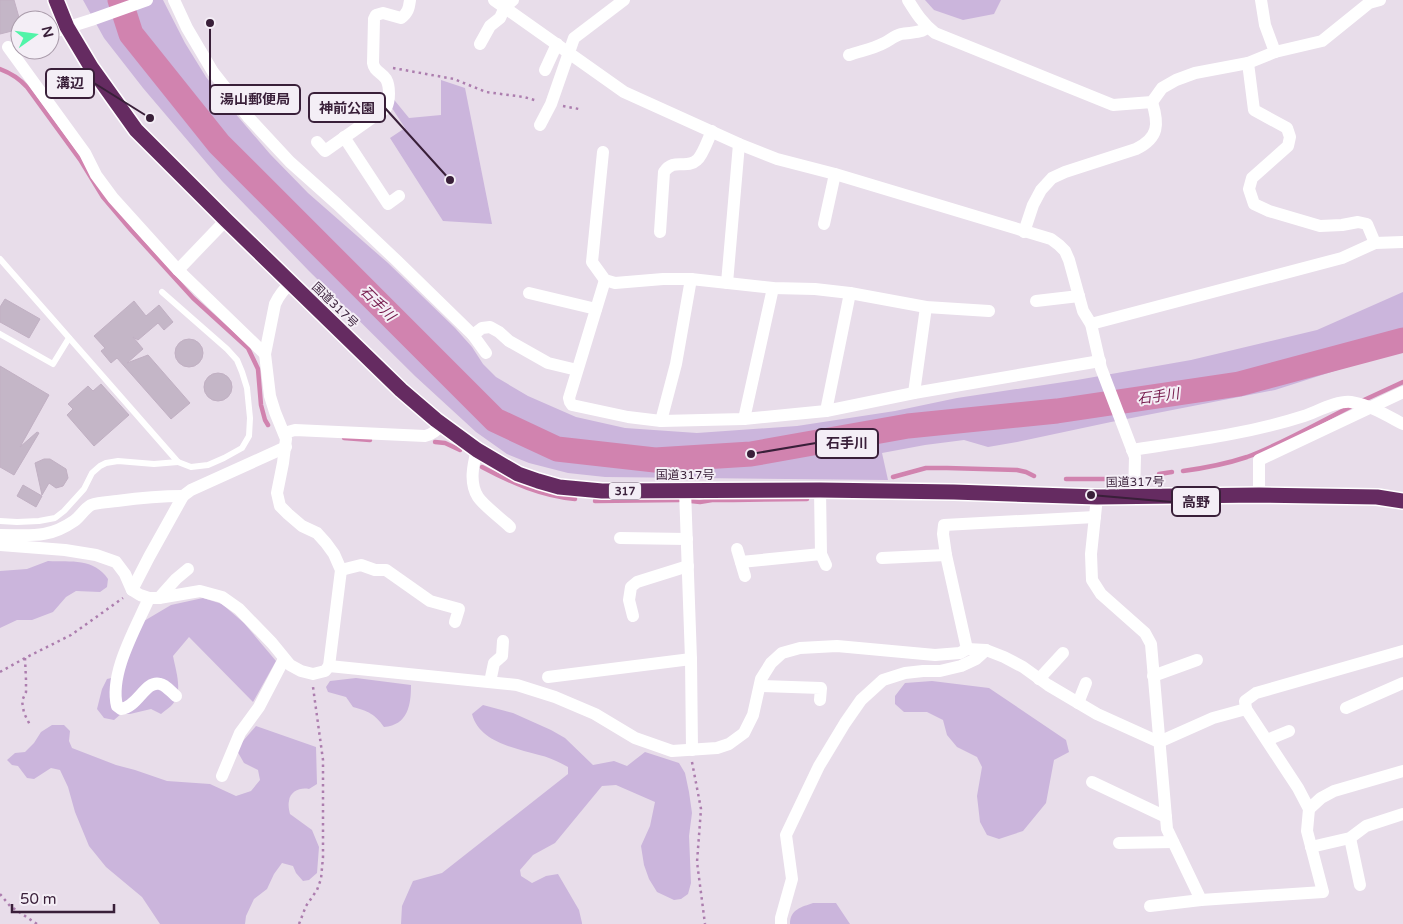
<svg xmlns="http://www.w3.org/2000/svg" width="1403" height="924" viewBox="0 0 1403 924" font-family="'Varela Round','Noto Sans JP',sans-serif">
  <rect width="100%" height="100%" fill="#e8ddea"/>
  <!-- green -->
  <g fill="#cbb5dc">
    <path d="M83,0H163L185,43L206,77L228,105L270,154L308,193L388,263L455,328L472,347L483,364L496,377L528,396L576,417L625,428L697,433L797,426L895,411L957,398L1077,380L1191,360L1317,330L1403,292V351L1350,366L1275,390L1111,422L1017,442L988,447L964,440L925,445L882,453L888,480L605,477L568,473L529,463L507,454L476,432L415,376L309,271L222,181L143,88L104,38Z"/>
    <path d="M925,0H1001L994,14L963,20L934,10Z"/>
    <path d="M441,80L465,88L492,224L443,221L390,138L405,128L390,105L391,96L409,118L441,115Z"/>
    <path d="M48,561C71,562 94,558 108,579L107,587L100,592L76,591L66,597L53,612L32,620H17L0,628V571L27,569Z"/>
    <path d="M203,598L222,604L244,623L276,661L253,702L189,637L173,656C176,672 184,693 171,706C168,709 164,711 161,714L151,709L130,714H121L114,720L104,718L97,709L102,689L107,679L116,677L144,621L171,605Z"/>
    <path d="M356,678L411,685C411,705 408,725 384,727C375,714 368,711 353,707L346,697L328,692L326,687L330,681Z"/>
    <path d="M932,681L989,688L1066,740L1069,752L1054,760L1046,803L1023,831L999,839L987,835L980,822L977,796L982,767L977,757L957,747L947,735L943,720L927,712H904L895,704V696L905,683Z"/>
    <path d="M483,705L513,713L551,730L565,738L593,765L614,761L627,766L645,752L679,763L685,773L689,792L692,813L689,836L691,883L688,894L681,899L674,900L657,892L649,879L644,865L641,846L650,826L655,802L616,785L602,786L555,843L533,855L520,870L521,876L532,883L546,876L558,874L579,910L582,923V924H401L402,906L413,881L442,873L568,774V767C559,762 549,757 539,755C515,748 479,742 472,714Z"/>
    <path d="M52,725H64L70,731L69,741L72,748L116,765L135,770L167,781L210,784L236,796L251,791L260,780L258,770L244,763L236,749L256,726L316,747L317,784L309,789C301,787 290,791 289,801C288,805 289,810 290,814L312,830L319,847L317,873L309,880L303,881L296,873L293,866L282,863L274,874L267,889L254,899L246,916L245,924H160L142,897L106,867L89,846L75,812L68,787L60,770L51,768L34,779L27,778L18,766L12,765L7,760L15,753L25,752L34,743L41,732Z"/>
    <path d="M813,903H836L850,924H790C790,909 802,907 813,903Z"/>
  </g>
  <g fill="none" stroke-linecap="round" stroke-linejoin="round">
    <!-- stream -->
    <g stroke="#d183af" stroke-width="4.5">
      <path d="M0,69C11,73 19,78 27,87L81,161L103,197L131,230L193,298L248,348L258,369L261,405L265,420L268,425"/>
      <path d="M1364,400L1403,382"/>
      <path d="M344,438L370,440"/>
      <path d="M435,442L445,443L460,450"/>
      <path d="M482,467C512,483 542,496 575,499"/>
      <path d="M1183,471C1205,468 1226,464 1247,457C1282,444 1316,424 1350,407"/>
      <path d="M1159,474L1172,472"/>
      <path d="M893,477L926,468H947L1017,470L1026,472L1034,476"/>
      <path d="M1066,479H1106"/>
      <path d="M595,501L679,500"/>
      <path d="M691,501L700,502L712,500H733L807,499"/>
    </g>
    <!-- river -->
    <path stroke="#d183af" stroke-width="25" d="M120,0L131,34L219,144L495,420L557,449L655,460L751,454L908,426L1057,411L1239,384L1403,340"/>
  </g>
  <!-- building -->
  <g fill="#c4b6c7" stroke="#c1b0c3">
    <path d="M0,0H14L20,21V29L0,34Z"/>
    <path d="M5,299L40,319L29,338L0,322V307Z"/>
    <path d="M134,301L146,316L159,305L173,322L164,330L158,323L138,340L133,337L143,349L127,363L148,355L190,403L171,419L117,358L111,363L101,351L105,348L94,336Z"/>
    <circle cx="189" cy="353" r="14"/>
    <path d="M0,366L49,395L20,447L37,432L39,433L14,475L0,467Z"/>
    <circle cx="218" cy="387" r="14"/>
    <path d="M101,384L129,415L94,446L67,415L73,409L68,404L88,386L93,391Z"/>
    <path d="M44,459H50L66,469L68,478L63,486L56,488L49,483L42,495L35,463Z"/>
    <path d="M23,485L42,496L36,507L17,496Z"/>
  </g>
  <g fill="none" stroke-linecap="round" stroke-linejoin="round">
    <defs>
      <path id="highway" d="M56,0L67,27L91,67L136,130L226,220L401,390L436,420L477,450L518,474L538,481L559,487L602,491L820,490L954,492L1097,497L1259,495L1377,497L1403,501"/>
    </defs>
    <!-- highway casing -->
    <use href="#highway" stroke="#fff" stroke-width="18"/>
    <!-- path -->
    <g stroke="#ac7dae" stroke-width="2.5" stroke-dasharray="2.5 4" stroke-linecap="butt">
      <path d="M393,68L454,79L486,92L524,97L538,101"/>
      <path d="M563,106L579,109"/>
      <path d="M25,658L26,680V692L22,701L24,713L30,725"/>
      <path d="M0,672L25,658L71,635L123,598"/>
      <path d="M692,762L701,809L697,862L705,924"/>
      <path d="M0,894L10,906L37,924"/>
      <path d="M299,924L306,906L317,890L321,879L323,857V760L313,687"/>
    </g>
    <!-- lane -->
    <g stroke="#fff" stroke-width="6">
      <path d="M0,259L178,462L191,467L208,465L224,458L242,448L249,436L250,418L247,388L242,372L237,360L227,349L162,292"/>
      <path d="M0,334L53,364L69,338"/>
      <path d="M0,521L17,522L39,521L55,518L64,511L84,489L92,473L100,466L106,463L118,461L154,464L178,462"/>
    </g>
    <!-- street -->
    <g stroke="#fff" stroke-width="12">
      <path d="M174,0L187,28L213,72L249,118L290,162L337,204L394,258L473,335L486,353"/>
      <path d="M494,0L624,92L739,144L777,159L835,174L1051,239L1059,245L1065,251L1069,260L1083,311L1091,324L1101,368L1135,457L1134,497"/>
      <path d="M908,0C916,13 923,24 935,33L1113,105L1152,102L1162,88L1176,80L1195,73L1248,63L1275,52L1322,41L1369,3L1380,0"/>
      <path d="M1261,0L1265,25L1275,52"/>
      <path d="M50,33L91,20L147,0"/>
      <path d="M480,44L490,26L500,18L505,7L513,0"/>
      <path d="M8,47L85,153L96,175L113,198L178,270L265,354"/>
      <path d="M849,55C860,51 873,49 884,43C890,40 894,36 901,34C910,32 921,34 927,27"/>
      <path d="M1248,63L1254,110L1287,128L1290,137L1288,146L1252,178L1249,189L1254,204L1269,211L1320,226L1342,225L1358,222L1367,224L1375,243"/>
      <path d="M545,70L557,44"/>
      <path d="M540,125L551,104L574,38L624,0"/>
      <path d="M344,137L388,204L399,196"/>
      <path d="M317,142L325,151L386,108C390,101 390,86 386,79C381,72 374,71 373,63L374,19L376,15L383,13L401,18C408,13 409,8 410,0"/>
      <path d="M603,152L592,262L605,280L615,283L663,279H691L773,288L815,289L850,293L926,307L989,311"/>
      <path d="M824,224L835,174"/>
      <path d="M660,232L664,172C674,157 686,170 697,160C703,155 708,139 712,131"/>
      <path d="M1024,232L1033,205L1041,190L1052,178L1065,172L1136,149C1159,138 1159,124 1152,102"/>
      <path d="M178,270L226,220"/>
      <path d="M605,280L569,398L570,402L572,405L628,417L661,421L744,419L826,411L914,393L1100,361"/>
      <path d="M727,283L739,144"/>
      <path d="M529,293L596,309"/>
      <path d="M1036,301L1079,296"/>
      <path d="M1091,324L1342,258L1375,243L1403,242"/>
      <path d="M473,335L482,328L490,327L499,332L509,341L548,363L577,370"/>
      <path d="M914,393L926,307"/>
      <path d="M826,411L850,293"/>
      <path d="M744,419L773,288"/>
      <path d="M661,421L676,364L691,279"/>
      <path d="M284,433L295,430L425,436C433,434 436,431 441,424"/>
      <path d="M477,450C473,465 469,483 478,497C483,505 503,520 510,527"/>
      <path d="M1132,450C1190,441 1248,434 1304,416C1316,412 1338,400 1351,402C1370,405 1386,415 1403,424"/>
      <path d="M685,490L691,659L692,750"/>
      <path d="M820,490L821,554L826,565"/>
      <path d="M1259,495V460L1403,392"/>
      <path d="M1097,497L1091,554L1092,580L1101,594L1145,633L1151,644L1167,829L1201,900L1323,892L1307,831L1309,809L1298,788L1246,709"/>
      <path d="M0,535C30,535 48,539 74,521C80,517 84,509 91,505C99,502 109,502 117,501C139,498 161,496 183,496"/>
      <path d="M620,538L687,539"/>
      <path d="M0,545L65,550L96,555L116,562L125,574L132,590L140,595L149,598H159L200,591L222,597L239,609L272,643L290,665L301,671L313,674L325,671L329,666L341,570L334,554L326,543L317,533L302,526L288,514L280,506L277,493L283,463L286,439L275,412L270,396L265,354L275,304C279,295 284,289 291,283"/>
      <path d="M737,549L745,576"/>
      <path d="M882,558L946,555"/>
      <path d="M741,562L821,554"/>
      <path d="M341,570L361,565L375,570H386L430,601L459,609L455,622"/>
      <path d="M132,590L149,557L183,496L191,490L286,447"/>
      <path d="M149,598C136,628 109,673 117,706L121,709C138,707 145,680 160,684C166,685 171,692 176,696"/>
      <path d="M159,598L176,579L188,569"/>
      <path d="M633,616L629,600L631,587L637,582L688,566"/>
      <path d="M967,649L946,555L943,534L944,525L1095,517"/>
      <path d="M329,666L517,685L555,697L595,714L635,738L672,751L717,748L729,744L744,733L753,715L761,679L771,663L782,653L800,648L837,646L935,655L960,653L967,649L986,650L1004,657L1023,667L1048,685L1097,714L1159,742L1213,718L1246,709L1245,701L1256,693L1403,651"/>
      <path d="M1153,676L1197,660"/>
      <path d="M548,677L691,659"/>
      <path d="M1039,679L1063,653"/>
      <path d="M490,682L494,663L502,656L503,641"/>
      <path d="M760,686L821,688L820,700"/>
      <path d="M1078,703L1086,683"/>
      <path d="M1346,708L1403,683"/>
      <path d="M1267,740L1289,731"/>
      <path d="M222,776L240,733L259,707L284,659"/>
      <path d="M1092,782L1166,817"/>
      <path d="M1309,809L1321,798L1334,791L1403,771"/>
      <path d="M1350,838L1360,885"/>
      <path d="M1119,843L1173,842"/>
      <path d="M1311,847L1350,838L1366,826L1403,814"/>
      <path d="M1150,906L1201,900"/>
      <path d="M781,924V918L792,879L786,835L819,766L845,723L861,700L883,680L905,673L923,671H940L961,666L976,659L986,650"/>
    </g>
    <!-- highway -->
    <use href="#highway" stroke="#652b61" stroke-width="15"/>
  </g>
  <g text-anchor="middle" stroke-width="4" stroke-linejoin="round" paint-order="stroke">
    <!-- shield labels -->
    <rect fill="#f4eef6" stroke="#715d72" stroke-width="1" x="609" y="482.5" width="32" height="17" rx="4"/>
    <g font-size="11" font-weight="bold" fill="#391f39">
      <text x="625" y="495">317</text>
    </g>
    <!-- street labels -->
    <g font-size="12" fill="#391f39" stroke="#f4eef6">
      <text transform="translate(335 305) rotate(44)" y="4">国道317号</text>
      <text x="685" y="479">国道317号</text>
      <text transform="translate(1135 482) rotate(-1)" y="4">国道317号</text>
    </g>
    <!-- water labels -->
    <g font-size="14" font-style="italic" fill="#75194b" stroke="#f4eef6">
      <text transform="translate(378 303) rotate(45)" y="5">石手川</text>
      <text transform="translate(1158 396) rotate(-8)" y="5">石手川</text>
    </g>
  </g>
  <!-- callouts -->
  <path fill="none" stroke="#391f39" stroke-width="2" d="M150 118L94 83M210 23L210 100M450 180L385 108M751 454L816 443M1091 495L1172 502"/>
  <g fill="#391f39" stroke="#f4eef6" stroke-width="2">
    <circle cx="150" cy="118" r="5"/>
    <circle cx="210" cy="23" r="5"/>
    <circle cx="450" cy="180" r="5"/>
    <circle cx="751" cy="454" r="5"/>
    <circle cx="1091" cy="495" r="5"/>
  </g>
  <g fill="#f4eef6" stroke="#391f39" stroke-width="2">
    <rect x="46" y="69" width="48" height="29" rx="5"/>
    <rect x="210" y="85" width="90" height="29" rx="5"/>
    <rect x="309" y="93" width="76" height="29" rx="5"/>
    <rect x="816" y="429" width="62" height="29" rx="5"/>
    <rect x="1172" y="487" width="48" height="29" rx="5"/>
  </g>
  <g font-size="14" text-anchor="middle" font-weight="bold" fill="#391f39">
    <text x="70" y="88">溝辺</text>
    <text x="255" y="104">湯山郵便局</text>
    <text x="347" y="113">神前公園</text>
    <text x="847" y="448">石手川</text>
    <text x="1196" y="507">高野</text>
  </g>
  <!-- north arrow -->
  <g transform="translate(35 35) rotate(76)"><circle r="24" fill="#f4eef6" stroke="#a99baa"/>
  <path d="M0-4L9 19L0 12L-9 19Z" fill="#51f4a8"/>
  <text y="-8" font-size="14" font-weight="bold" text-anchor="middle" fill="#391f39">N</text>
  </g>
  <!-- scale -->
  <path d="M12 904v8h102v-8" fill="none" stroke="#391f39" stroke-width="2.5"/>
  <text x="20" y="904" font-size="15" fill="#391f39" stroke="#f4eef6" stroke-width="4" paint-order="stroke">50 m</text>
</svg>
